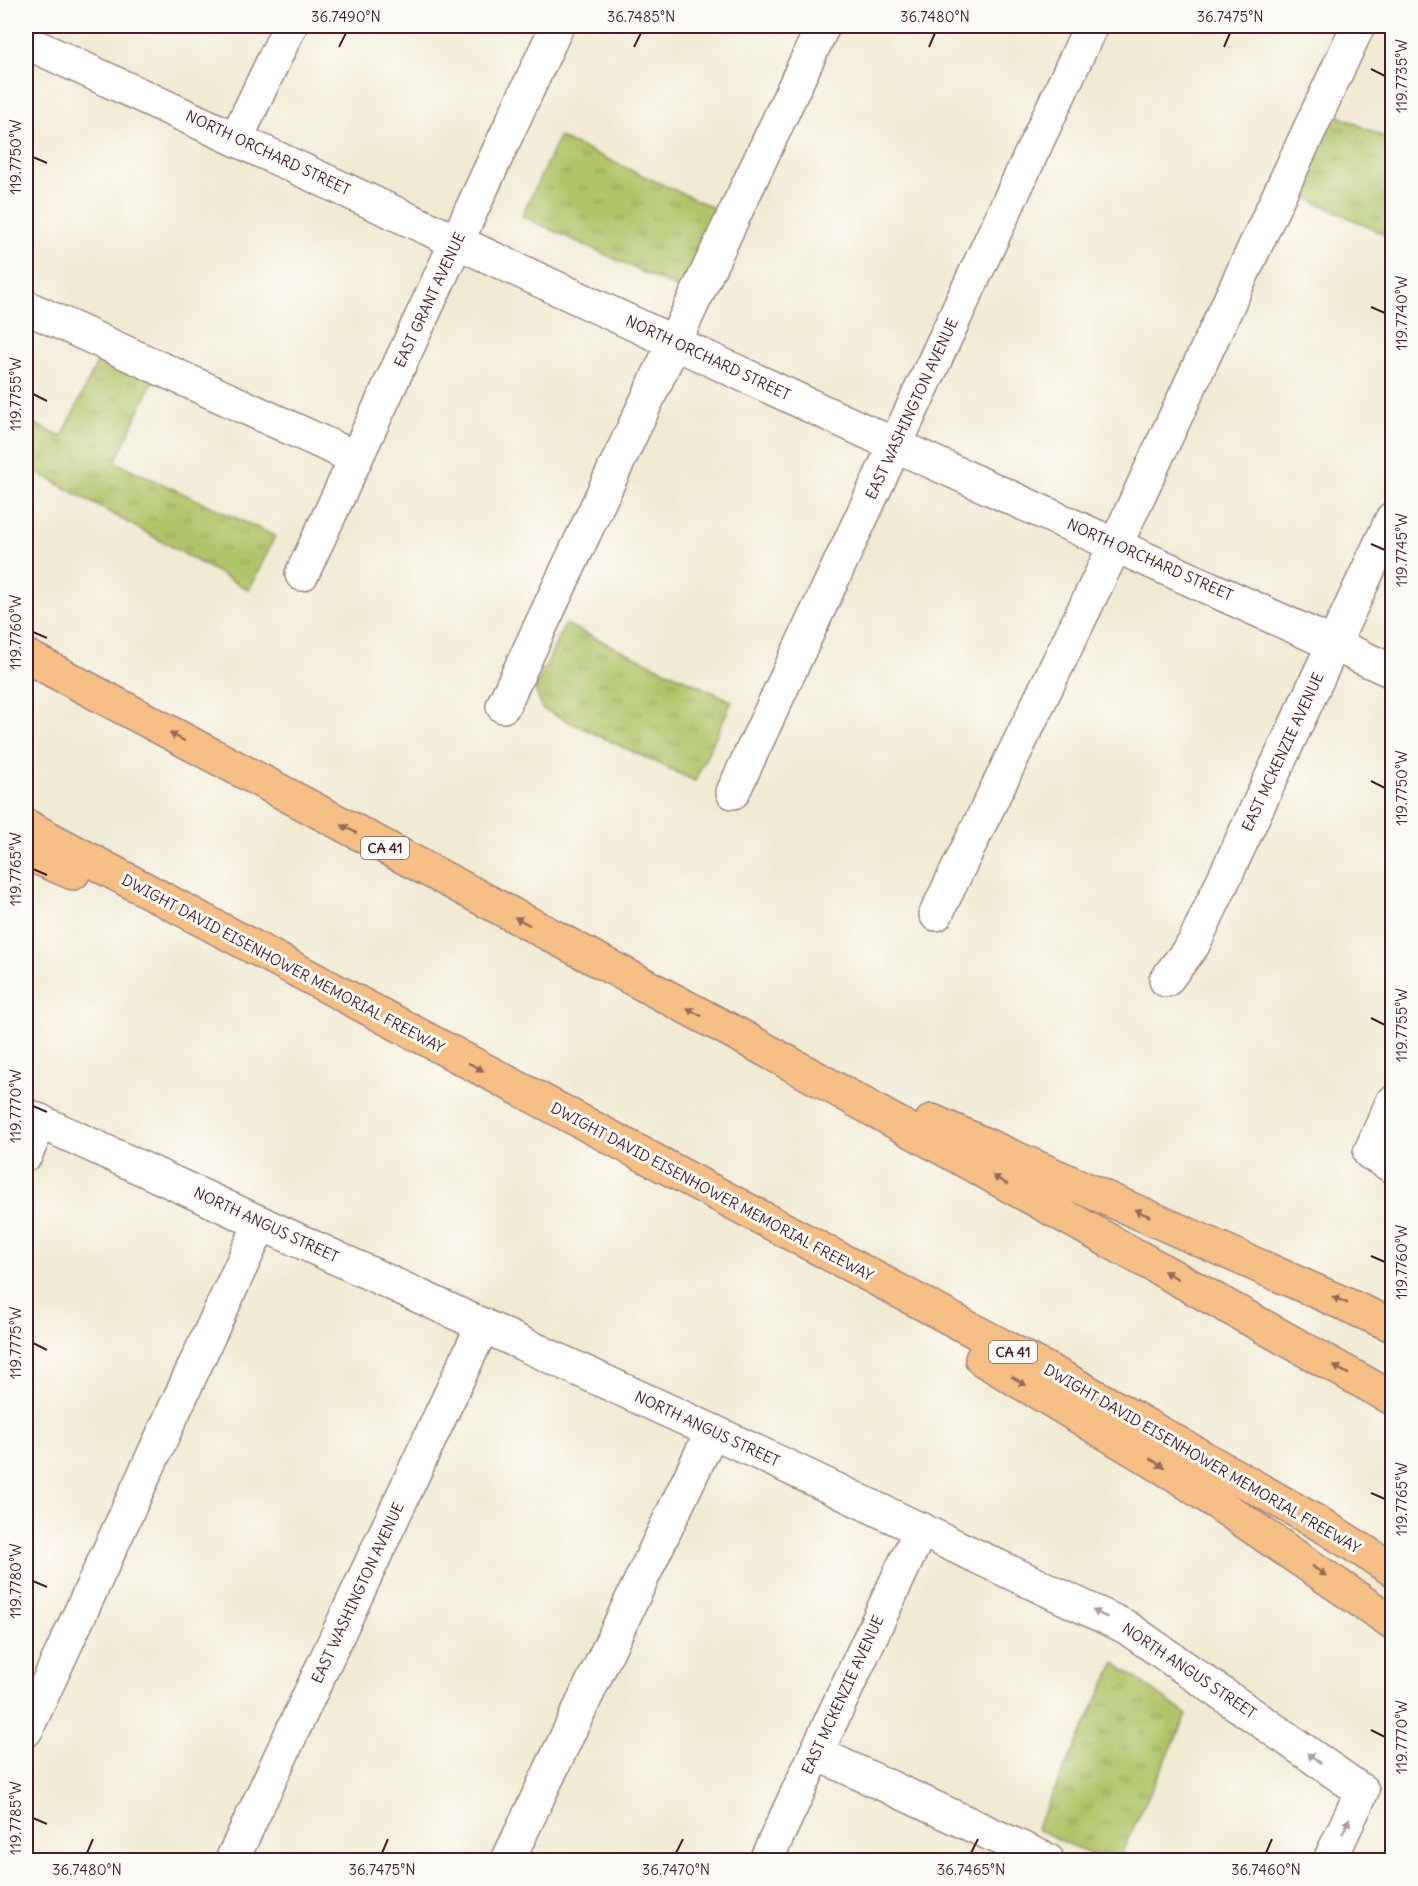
<svg xmlns="http://www.w3.org/2000/svg" width="1418" height="1886" viewBox="0 0 1418 1886" font-family="Delius,sans-serif">
  <defs>
    <pattern id="grass-tufts" width="24" height="20" patternUnits="userSpaceOnUse" patternTransform="scale(1.5)"><rect width="24" height="20" fill="#b0c569"/><path d="M3 7l-1-3M5 7V3M7 7l1-3M15 17l-1-3M17 17v-4M19 17l1-3" fill="none" stroke="#919f57"/></pattern>
  </defs>
  <rect width="100%" height="100%" fill="#fdfcf7"/>
  <filter id="ink" filterUnits="userSpaceOnUse"><feTurbulence type="fractalNoise" baseFrequency=".0167" numOctaves="2"/><feDisplacementMap in="SourceGraphic" scale="12" xChannelSelector="R" yChannelSelector="G"/><feConvolveMatrix kernelMatrix="1 2 1 2 8 2 1 2 1" color-interpolation-filters="sRGB"/></filter>
  <filter id="wash" filterUnits="userSpaceOnUse"><feTurbulence type="fractalNoise" baseFrequency=".008" numOctaves="4" result="noise"/><feDisplacementMap in="SourceGraphic" scale="24" xChannelSelector="R" yChannelSelector="G"/><feGaussianBlur stdDeviation="1.35" result="paint"/><feColorMatrix in="noise" values="0 0 0 0 0 0 0 0 0 0 0 0 0 0 0 0 0 1.4 0 .05"/><feComposite in="paint" operator="in"/></filter>
  <g filter="url(#wash)">
    <rect width="100%" height="100%" fill="#f1ebd3"/>
    <!-- grass -->
    <g fill="url(#grass-tufts)" stroke="#7d724a" stroke-width="1.5">
      <path d="M1333,113L1392,141V238L1296,193Z"/>
      <path d="M559,137L725,213L688,293L522,216Z"/>
      <path d="M101,354L154,379L115,462L275,536L249,590L26,466V420L62,437Z"/>
      <path d="M565,624L732,701L695,781L542,709L535,689Z"/>
      <path d="M1115,1663L1187,1715L1118,1860H1103L1036,1829Z"/>
    </g>
  </g>
  <g filter="url(#ink)">
    <g fill="none" stroke-linecap="round" stroke-linejoin="round">
      <defs>
        <g id="minor">
          <path d="M26,42L895,445L1392,671"/>
          <path d="M236,139L290,26"/>
          <path d="M26,307L356,458"/>
          <path d="M302,574L557,26"/>
          <path d="M503,706L823,26"/>
          <path d="M733,792L1091,26"/>
          <path d="M936,914L1116,544L1358,26"/>
          <path d="M1166,980L1193,945L1392,519"/>
          <path d="M1392,1103L1370,1153L1392,1166"/>
          <path d="M26,1115L712,1431L1126,1627L1362,1791L1330,1860"/>
          <path d="M26,1154L40,1121"/>
          <path d="M26,1730L261,1223"/>
          <path d="M816,1753L1047,1860"/>
          <path d="M232,1860L483,1325"/>
          <path d="M508,1860L712,1431"/>
          <path d="M766,1860L921,1529"/>
        </g>
        <g id="highway">
          <path d="M26,656L746,1039L1392,1398"/>
          <path d="M26,826L1070,1382L1325,1527L1392,1569"/>
          <path d="M26,853L73,873"/>
          <path d="M932,1121L1392,1325"/>
          <path d="M982,1359L1176,1475L1392,1622"/>
        </g>
      </defs>
      <!-- minor casing -->
      <use href="#minor" stroke="#9e857f" stroke-width="36"/>
      <!-- highway casing -->
      <use href="#highway" stroke="#9e857f" stroke-width="36"/>
      <!-- minor -->
      <use href="#minor" stroke="#fff" stroke-width="33"/>
      <!-- highway -->
      <use href="#highway" stroke="#f5bf86" stroke-width="33"/>
    </g>
    <!-- one-way arrows -->
    <defs><path id="oneway-solid" d="M-6-.8H1V-3.2L6.5 0L1 3.2V.8H-6Z" transform="scale(1.5)"/></defs>
    <g fill="#976754">
      <use href="#oneway-solid" transform="translate(177 737) rotate(-152)"/>
      <use href="#oneway-solid" transform="translate(349 829) rotate(-152)"/>
      <use href="#oneway-solid" transform="translate(522 921) rotate(-152)"/>
      <use href="#oneway-solid" transform="translate(694 1012) rotate(-152)"/>
      <use href="#oneway-solid" transform="translate(476 1067) rotate(28)"/>
      <use href="#oneway-solid" transform="translate(1000 1180) rotate(-151)"/>
      <use href="#oneway-solid" transform="translate(1142 1213) rotate(-156)"/>
      <use href="#oneway-solid" transform="translate(1171 1275) rotate(-151)"/>
      <use href="#oneway-solid" transform="translate(1340 1300) rotate(-156)"/>
      <use href="#oneway-solid" transform="translate(1341 1370) rotate(-151)"/>
      <use href="#oneway-solid" transform="translate(1019 1381) rotate(31)"/>
      <use href="#oneway-solid" transform="translate(1157 1463) rotate(31)"/>
      <use href="#oneway-solid" transform="translate(1319 1571) rotate(35)"/>
    </g>
    <g fill="#ae9aa0">
      <use href="#oneway-solid" transform="translate(1100 1614) rotate(-154)"/>
      <use href="#oneway-solid" transform="translate(1314 1758) rotate(-145)"/>
      <use href="#oneway-solid" transform="translate(1346 1826) rotate(-65)"/>
    </g>
  </g>
  <!-- ticks -->
  <path fill="none" stroke="#4a1f2b" stroke-width="2" d="M339,47L346,33M634,47L641,33M929,47L935,33M1224,47L1230,33M1371,69L1385,76M33,157L47,163M1371,307L1385,313M33,394L47,401M1371,544L1385,550M33,632L47,638M1371,781L1385,788M33,869L47,875M1371,1018L1385,1025M33,1106L47,1112M1371,1256L1385,1262M33,1343L47,1350M1371,1493L1385,1499M33,1581L47,1587M1371,1730L1385,1737M33,1818L47,1824M87,1853L93,1839M382,1853L388,1839M676,1853L683,1839M971,1853L978,1839M1266,1853L1272,1839"/>
  <g text-anchor="middle" stroke-width="6" stroke-linejoin="round" paint-order="stroke">
    <!-- shield labels -->
    <g fill="#fdfcf7" stroke="#806168" stroke-width="1.5">
      <rect x="361" y="837" width="48" height="22" rx="4.5"/>
      <rect x="989" y="1341" width="48" height="22" rx="4.5"/>
    </g>
    <g font-size="14" font-weight="bold" fill="#4a1f2b">
      <text x="385" y="853">CA 41</text>
      <text x="1013" y="1357">CA 41</text>
    </g>
    <!-- street labels -->
    <g font-size="15" fill="#4a1f2b" stroke="#fdfcf7">
      <text transform="translate(268 153) rotate(25)" y="5">NORTH ORCHARD STREET</text>
      <text transform="translate(430 300) rotate(-65)" y="5">EAST GRANT AVENUE</text>
      <text transform="translate(708 358) rotate(25)" y="5">NORTH ORCHARD STREET</text>
      <text transform="translate(912 409) rotate(-65)" y="5">EAST WASHINGTON AVENUE</text>
      <text transform="translate(1150 560) rotate(24)" y="5">NORTH ORCHARD STREET</text>
      <text transform="translate(1283 752) rotate(-65)" y="5">EAST MCKENZIE AVENUE</text>
      <text transform="translate(283 964) rotate(28)" y="5">DWIGHT DAVID EISENHOWER MEMORIAL FREEWAY</text>
      <text transform="translate(712 1192) rotate(28)" y="5">DWIGHT DAVID EISENHOWER MEMORIAL FREEWAY</text>
      <text transform="translate(266 1225) rotate(25)" y="5">NORTH ANGUS STREET</text>
      <text transform="translate(707 1429) rotate(25)" y="5">NORTH ANGUS STREET</text>
      <text transform="translate(1202 1459) rotate(30)" y="5">DWIGHT DAVID EISENHOWER MEMORIAL FREEWAY</text>
      <text transform="translate(358 1593) rotate(-65)" y="5">EAST WASHINGTON AVENUE</text>
      <text transform="translate(1189 1671) rotate(34)" y="5">NORTH ANGUS STREET</text>
      <text transform="translate(843 1695) rotate(-65)" y="5">EAST MCKENZIE AVENUE</text>
    </g>
  </g>
  <!-- margin -->
  <rect width="1418" height="1886" fill="none" stroke="#fdfcf7" stroke-width="66"/>
  <rect x="33" y="33" width="1352" height="1820" fill="none" stroke="#4a1f2b" stroke-width="2"/>
  <g font-size="15" text-anchor="middle" fill="#4a1f2b">
    <text x="346" y="22">36.7490°N</text>
    <text x="641" y="22">36.7485°N</text>
    <text x="935" y="22">36.7480°N</text>
    <text x="1230" y="22">36.7475°N</text>
    <text transform="translate(1402 76) rotate(-90)" y="5">119.7735°W</text>
    <text transform="translate(16 157) rotate(-90)" y="5">119.7750°W</text>
    <text transform="translate(1402 313) rotate(-90)" y="5">119.7740°W</text>
    <text transform="translate(16 394) rotate(-90)" y="5">119.7755°W</text>
    <text transform="translate(1402 550) rotate(-90)" y="5">119.7745°W</text>
    <text transform="translate(16 632) rotate(-90)" y="5">119.7760°W</text>
    <text transform="translate(1402 788) rotate(-90)" y="5">119.7750°W</text>
    <text transform="translate(16 869) rotate(-90)" y="5">119.7765°W</text>
    <text transform="translate(1402 1025) rotate(-90)" y="5">119.7755°W</text>
    <text transform="translate(16 1106) rotate(-90)" y="5">119.7770°W</text>
    <text transform="translate(1402 1262) rotate(-90)" y="5">119.7760°W</text>
    <text transform="translate(16 1343) rotate(-90)" y="5">119.7775°W</text>
    <text transform="translate(1402 1499) rotate(-90)" y="5">119.7765°W</text>
    <text transform="translate(16 1581) rotate(-90)" y="5">119.7780°W</text>
    <text transform="translate(1402 1737) rotate(-90)" y="5">119.7770°W</text>
    <text transform="translate(16 1818) rotate(-90)" y="5">119.7785°W</text>
    <text x="87" y="1875">36.7480°N</text>
    <text x="382" y="1875">36.7475°N</text>
    <text x="676" y="1875">36.7470°N</text>
    <text x="971" y="1875">36.7465°N</text>
    <text x="1266" y="1875">36.7460°N</text>
  </g>
</svg>
